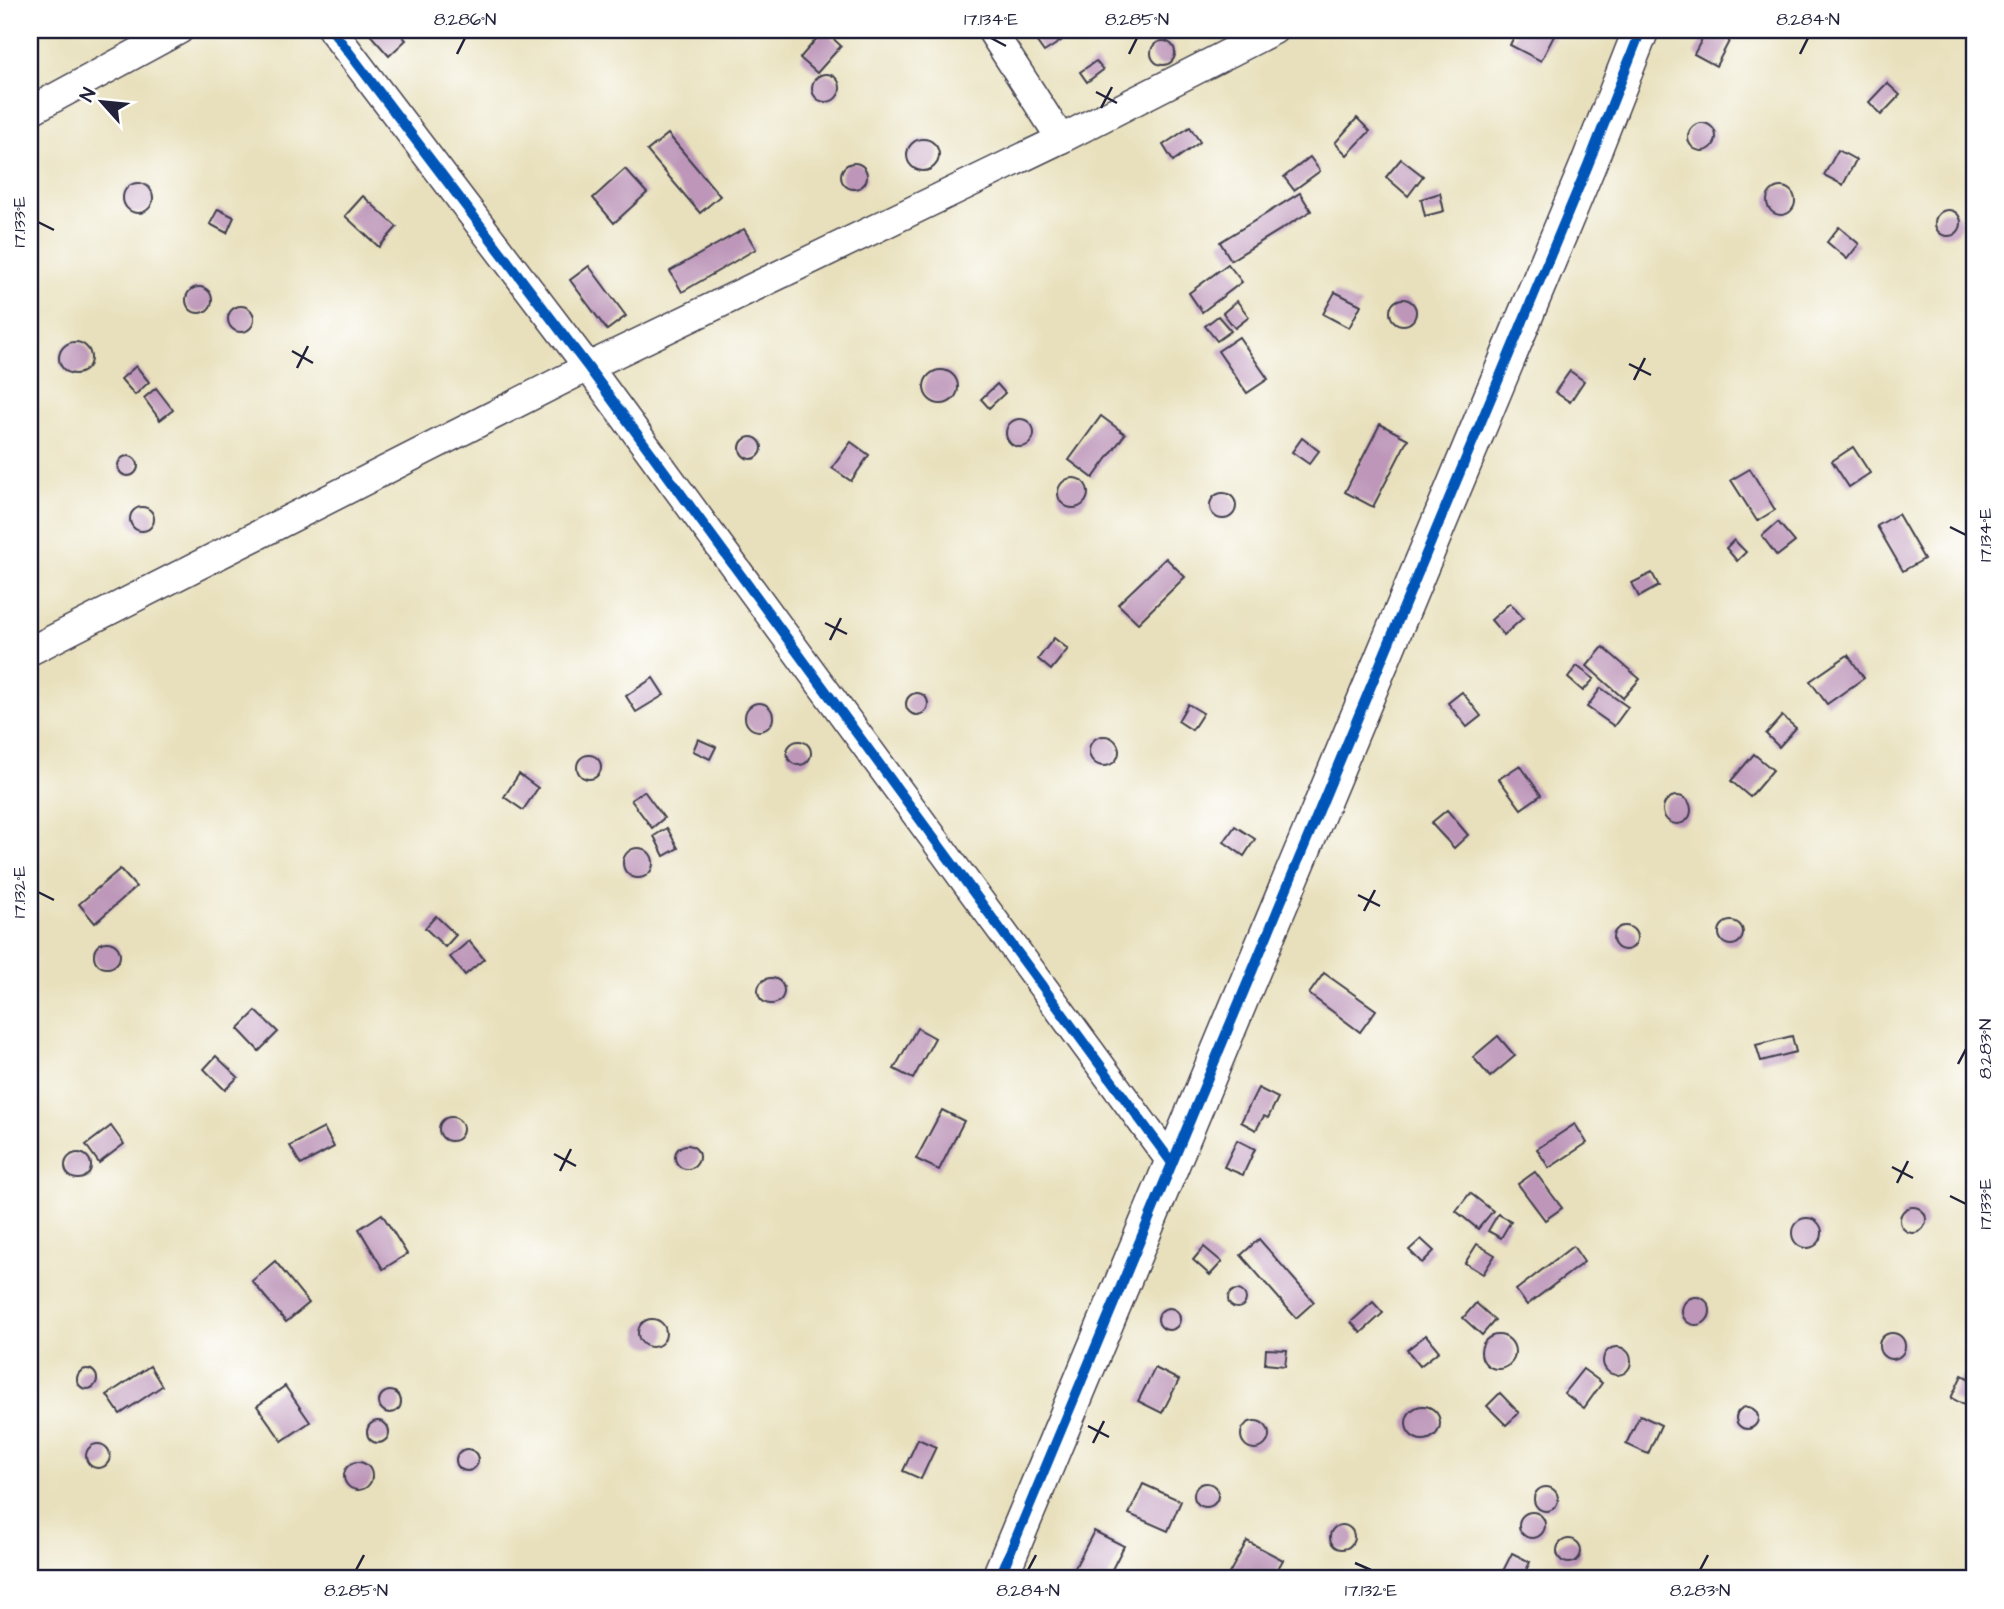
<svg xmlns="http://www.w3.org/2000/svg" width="2004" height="1609" viewBox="0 0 2004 1609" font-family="'Architects Daughter',sans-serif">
  <rect width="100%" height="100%" fill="#fff"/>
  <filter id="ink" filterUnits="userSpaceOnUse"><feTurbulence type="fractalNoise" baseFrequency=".0143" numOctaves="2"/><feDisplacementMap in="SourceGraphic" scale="14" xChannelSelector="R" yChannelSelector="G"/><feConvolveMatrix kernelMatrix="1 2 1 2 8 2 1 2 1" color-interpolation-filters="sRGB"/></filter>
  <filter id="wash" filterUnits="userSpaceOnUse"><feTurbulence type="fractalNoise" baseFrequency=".00686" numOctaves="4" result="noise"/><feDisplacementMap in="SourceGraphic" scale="28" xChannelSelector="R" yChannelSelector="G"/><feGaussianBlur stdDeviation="1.57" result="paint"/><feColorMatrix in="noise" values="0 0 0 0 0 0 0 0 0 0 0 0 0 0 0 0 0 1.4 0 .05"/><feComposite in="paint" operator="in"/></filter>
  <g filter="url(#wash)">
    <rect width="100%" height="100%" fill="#e8e0bc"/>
    <g id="blocks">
      <!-- building -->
      <g fill="#bd96b9">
        <path d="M366,30H397L406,40L389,56Z"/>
        <path d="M824,30L841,46L817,73L800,58Z"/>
        <path d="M1040,30H1053L1061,41L1044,52L1032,35Z"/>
        <path d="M1517,30H1541L1554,36L1541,61L1510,45Z"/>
        <path d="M1707,30H1735L1716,66L1694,54Z"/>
        <circle cx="1163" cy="53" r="12"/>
        <path d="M1096,61L1103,70L1087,82L1080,72Z"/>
        <circle cx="826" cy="88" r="14"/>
        <path d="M1887,83L1900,95L1881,115L1869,102Z"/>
        <path d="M1357,118L1370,131L1347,155L1335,143Z"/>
        <circle cx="1702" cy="137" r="14"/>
        <path d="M1190,127L1200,142L1173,161L1163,145Z"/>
        <path d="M668,134L720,196L700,213L647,151Z"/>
        <circle cx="923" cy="155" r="16"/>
        <path d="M1838,150L1856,160L1843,185L1824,175Z"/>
        <path d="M1310,157L1320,171L1294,190L1284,177Z"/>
        <path d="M1401,159L1423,176L1408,196L1386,177Z"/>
        <circle cx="854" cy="176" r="13"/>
        <path d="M625,169L647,193L614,223L593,198Z"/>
        <circle cx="138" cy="198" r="15"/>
        <circle cx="1781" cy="201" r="14"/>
        <path d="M1300,193L1311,211L1231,260L1220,242Z"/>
        <path d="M1440,193L1444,211L1425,216L1421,199Z"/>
        <path d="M363,196L397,227L379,247L345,216Z"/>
        <path d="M218,209L234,217L227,233L210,224Z"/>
        <circle cx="1948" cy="223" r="13"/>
        <path d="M1839,227L1859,244L1847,259L1827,242Z"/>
        <path d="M744,229L756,249L682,292L670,271Z"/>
        <path d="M1228,264L1242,282L1202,312L1189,293Z"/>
        <path d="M589,266L626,316L607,330L570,280Z"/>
        <circle cx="199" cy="300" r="13"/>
        <path d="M1335,292L1361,305L1349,328L1323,314Z"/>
        <circle cx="1403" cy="312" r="13"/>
        <path d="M1237,301L1249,317L1235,328L1223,313Z"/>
        <circle cx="241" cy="319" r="13"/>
        <path d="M1218,316L1231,331L1217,341L1205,326Z"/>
        <path d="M1239,337L1268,379L1247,393L1218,351Z"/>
        <circle cx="75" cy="358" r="16"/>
        <path d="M136,366L149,382L135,395L121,379Z"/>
        <circle cx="941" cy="387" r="17"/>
        <path d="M1570,371L1584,381L1570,402L1555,392Z"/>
        <path d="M997,384L1005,393L989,408L981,399Z"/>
        <path d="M156,388L173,410L160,420L144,398Z"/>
        <path d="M1101,416L1125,434L1093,478L1069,460Z"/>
        <circle cx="1020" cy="433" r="14"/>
        <path d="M1380,424L1408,439L1373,507L1345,492Z"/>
        <circle cx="751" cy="448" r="11"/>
        <path d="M1302,438L1319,451L1309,464L1292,452Z"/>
        <path d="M851,442L869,455L851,481L832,468Z"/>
        <path d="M1853,447L1870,473L1849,487L1832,461Z"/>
        <circle cx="128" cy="466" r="10"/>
        <path d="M1750,469L1775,510L1757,521L1731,480Z"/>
        <circle cx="1073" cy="493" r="15"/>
        <circle cx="1223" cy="506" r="13"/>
        <circle cx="142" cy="519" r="12"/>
        <path d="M1898,514L1924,559L1903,571L1877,526Z"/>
        <path d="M1778,522L1795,542L1777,556L1762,536Z"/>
        <path d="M1734,540L1746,552L1737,561L1726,548Z"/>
        <path d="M1166,558L1185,577L1138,623L1118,604Z"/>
        <path d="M1652,573L1659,586L1639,597L1632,583Z"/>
        <path d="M1510,603L1523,618L1504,635L1491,620Z"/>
        <path d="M1054,638L1068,649L1051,670L1038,659Z"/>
        <path d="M1603,647L1640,679L1623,698L1587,666Z"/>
        <path d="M1848,655L1864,678L1827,704L1810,681Z"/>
        <path d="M1577,666L1594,679L1583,691L1568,678Z"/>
        <path d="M653,678L664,695L636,712L626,696Z"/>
        <path d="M1601,688L1628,707L1614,726L1587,707Z"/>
        <path d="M1462,692L1481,716L1467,727L1448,703Z"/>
        <circle cx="917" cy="704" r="11"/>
        <circle cx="759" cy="717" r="14"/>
        <path d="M1188,704L1203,713L1192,730L1178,721Z"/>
        <path d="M1782,716L1796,728L1779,747L1766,734Z"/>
        <circle cx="1104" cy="751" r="15"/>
        <path d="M698,739L716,747L710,759L693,751Z"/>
        <circle cx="799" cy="753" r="12"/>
        <path d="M1754,754L1773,770L1750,797L1731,781Z"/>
        <circle cx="589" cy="767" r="12"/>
        <path d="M1520,765L1541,795L1521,809L1499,779Z"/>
        <path d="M519,774L538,788L523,810L504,797Z"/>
        <path d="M644,791L664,818L652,828L631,800Z"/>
        <circle cx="1677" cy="810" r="14"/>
        <path d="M1447,810L1468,835L1454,848L1431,823Z"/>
        <path d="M1235,826L1255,839L1244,856L1224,842Z"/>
        <path d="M667,828L678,848L664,856L654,836Z"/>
        <circle cx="638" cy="863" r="15"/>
        <path d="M120,869L136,887L95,923L79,904Z"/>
        <path d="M436,916L456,935L445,947L425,928Z"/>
        <circle cx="1731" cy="933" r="12"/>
        <circle cx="1625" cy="938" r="12"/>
        <path d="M469,941L484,959L465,975L450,957Z"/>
        <circle cx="107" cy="955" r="13"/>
        <path d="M1324,973L1376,1010L1360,1032L1309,994Z"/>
        <circle cx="771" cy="991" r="13"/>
        <path d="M256,1011L278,1032L259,1051L238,1029Z"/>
        <path d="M917,1028L935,1038L913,1079L894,1069Z"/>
        <path d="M1498,1036L1515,1056L1490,1077L1473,1057Z"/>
        <path d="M1792,1036L1796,1052L1761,1061L1756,1045Z"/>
        <path d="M216,1056L238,1077L225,1090L204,1069Z"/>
        <path d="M1258,1088L1278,1098L1268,1118L1264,1116L1256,1130L1241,1122Z"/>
        <path d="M942,1110L964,1121L939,1170L916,1159Z"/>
        <circle cx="451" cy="1129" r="12"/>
        <path d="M1575,1124L1587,1143L1549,1168L1537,1149Z"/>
        <path d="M111,1126L124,1144L99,1163L86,1145Z"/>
        <path d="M324,1128L334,1147L301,1165L290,1146Z"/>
        <path d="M1237,1140L1255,1149L1243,1175L1224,1167Z"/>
        <circle cx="687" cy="1157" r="12"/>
        <circle cx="78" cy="1166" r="13"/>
        <path d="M1535,1172L1562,1208L1545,1220L1518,1184Z"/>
        <path d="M1470,1193L1493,1211L1478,1229L1456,1211Z"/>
        <circle cx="1913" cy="1220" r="13"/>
        <path d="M382,1214L407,1254L383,1269L359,1229Z"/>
        <path d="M1498,1214L1511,1221L1501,1238L1488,1231Z"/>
        <circle cx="1807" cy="1233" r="15"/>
        <path d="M1259,1239L1314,1302L1296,1318L1241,1255Z"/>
        <path d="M1421,1239L1434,1251L1422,1263L1409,1250Z"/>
        <path d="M1477,1244L1495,1255L1483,1274L1465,1263Z"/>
        <path d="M1573,1246L1584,1262L1527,1305L1516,1290Z"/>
        <path d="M1204,1247L1222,1262L1210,1275L1193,1260Z"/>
        <path d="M275,1261L309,1303L286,1322L252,1281Z"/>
        <circle cx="1237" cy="1299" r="9"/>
        <circle cx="1696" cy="1311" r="14"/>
        <path d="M1373,1302L1383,1313L1361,1333L1351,1322Z"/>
        <path d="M1476,1303L1495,1320L1482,1335L1463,1318Z"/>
        <circle cx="1169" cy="1319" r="11"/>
        <circle cx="652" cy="1333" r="14"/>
        <circle cx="1892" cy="1346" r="13"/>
        <path d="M1426,1335L1439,1351L1420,1366L1407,1350Z"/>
        <circle cx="1498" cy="1352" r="17"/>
        <circle cx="1617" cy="1361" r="14"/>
        <path d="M1266,1349L1287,1350L1285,1366L1265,1364Z"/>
        <path d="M150,1366L162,1386L120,1414L107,1395Z"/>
        <path d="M1155,1368L1179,1380L1162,1413L1138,1401Z"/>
        <path d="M1583,1369L1602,1383L1584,1408L1564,1393Z"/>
        <circle cx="87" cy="1379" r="10"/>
        <path d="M1962,1375L1974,1381V1390L1966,1406L1951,1398Z"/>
        <path d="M285,1386L310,1422L282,1441L257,1406Z"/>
        <circle cx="390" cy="1402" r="11"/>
        <path d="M1500,1393L1519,1413L1506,1425L1487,1406Z"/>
        <circle cx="1423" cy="1423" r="17"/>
        <circle cx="1747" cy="1418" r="11"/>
        <path d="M1640,1415L1661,1425L1648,1454L1626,1444Z"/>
        <circle cx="378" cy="1432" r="11"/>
        <circle cx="1255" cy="1435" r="14"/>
        <path d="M918,1439L936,1447L921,1479L903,1471Z"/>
        <circle cx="98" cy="1456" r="12"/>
        <circle cx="467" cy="1460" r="11"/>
        <circle cx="358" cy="1476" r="14"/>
        <circle cx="1206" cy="1495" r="12"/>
        <path d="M1143,1484L1181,1501L1168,1531L1129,1514Z"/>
        <circle cx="1546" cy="1499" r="12"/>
        <circle cx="1532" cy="1525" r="13"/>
        <circle cx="1342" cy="1537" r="12"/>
        <path d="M1094,1531L1124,1546L1107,1579H1069Z"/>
        <circle cx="1569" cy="1551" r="12"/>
        <path d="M1247,1541L1283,1560L1272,1579H1226Z"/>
        <path d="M1512,1553L1530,1562L1522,1579L1500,1577Z"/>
      </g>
    </g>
  </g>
  <g filter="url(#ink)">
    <use href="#blocks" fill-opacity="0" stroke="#403e4e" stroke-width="2"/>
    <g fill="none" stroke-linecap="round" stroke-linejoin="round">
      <defs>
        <g id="minor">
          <path d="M332,30L588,367L1172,1163"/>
          <path d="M991,30L1061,139"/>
          <path d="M30,111L179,30"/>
          <path d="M30,651L588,367L1061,139L1274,30"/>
        </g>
        <path id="tertiary" d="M999,1579L1588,165L1641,30"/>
      </defs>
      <!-- minor casing -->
      <use href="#minor" stroke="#403e4e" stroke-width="31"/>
      <!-- tertiary casing -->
      <use href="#tertiary" stroke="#403e4e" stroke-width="38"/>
      <!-- minor -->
      <use href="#minor" stroke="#fff" stroke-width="28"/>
      <!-- tertiary -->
      <use href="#tertiary" stroke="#fff" stroke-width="35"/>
      <defs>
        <g id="cycleway">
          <path d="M332,30L588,367L1172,1163"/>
          <path d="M999,1579L1588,165L1641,30"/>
        </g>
      </defs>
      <!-- cycleway casing -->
      <use href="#cycleway" stroke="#fff" stroke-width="15"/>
      <!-- cycleway -->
      <use href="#cycleway" stroke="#0057b8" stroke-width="10"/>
    </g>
  </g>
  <!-- ticks -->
  <path fill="none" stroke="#22223b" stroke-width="2.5" d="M991,38L1006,46M457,54L465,38M1129,54L1137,38M1800,54L1808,38M1096,92L1117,103M1101,108L1112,87M38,222L54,230M292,351L313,363M1629,364L1651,375M297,368L308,346M1634,380L1645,358M1950,527L1966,535M825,623L847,634M830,640L841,618M38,892L54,900M1358,895L1380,906M1364,911L1375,890M1958,1064L1966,1049M554,1154L576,1166M1892,1167L1913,1178M560,1171L571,1149M1897,1183L1908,1161M1950,1196L1966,1204M1088,1426L1109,1437M1093,1443L1104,1421M1355,1563L1371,1570M356,1570L364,1555M1028,1570L1036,1555M1700,1570L1708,1555"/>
  <!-- margin -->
  <rect width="2004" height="1609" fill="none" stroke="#fff" stroke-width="77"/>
  <!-- north arrow -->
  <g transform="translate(102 102) rotate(297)" stroke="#ffffff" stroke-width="5" paint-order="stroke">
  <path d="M0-5L12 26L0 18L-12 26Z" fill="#22223b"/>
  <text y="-10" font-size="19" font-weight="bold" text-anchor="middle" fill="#22223b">N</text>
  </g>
  <rect x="38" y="38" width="1928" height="1532" fill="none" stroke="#22223b" stroke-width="2.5"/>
  <g font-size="18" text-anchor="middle" fill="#22223b">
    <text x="465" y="25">8.286°N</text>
    <text x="991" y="25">17.134°E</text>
    <text x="1137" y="25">8.285°N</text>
    <text x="1808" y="25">8.284°N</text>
    <text transform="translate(19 222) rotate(-90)" y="6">17.133°E</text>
    <text transform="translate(1985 535) rotate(-90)" y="6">17.134°E</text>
    <text transform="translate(19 892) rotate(-90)" y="6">17.132°E</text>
    <text transform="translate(1985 1049) rotate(-90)" y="6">8.283°N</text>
    <text transform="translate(1985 1204) rotate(-90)" y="6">17.133°E</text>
    <text x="356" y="1596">8.285°N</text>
    <text x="1028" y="1596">8.284°N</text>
    <text x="1371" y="1596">17.132°E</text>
    <text x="1700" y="1596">8.283°N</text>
  </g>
</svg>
